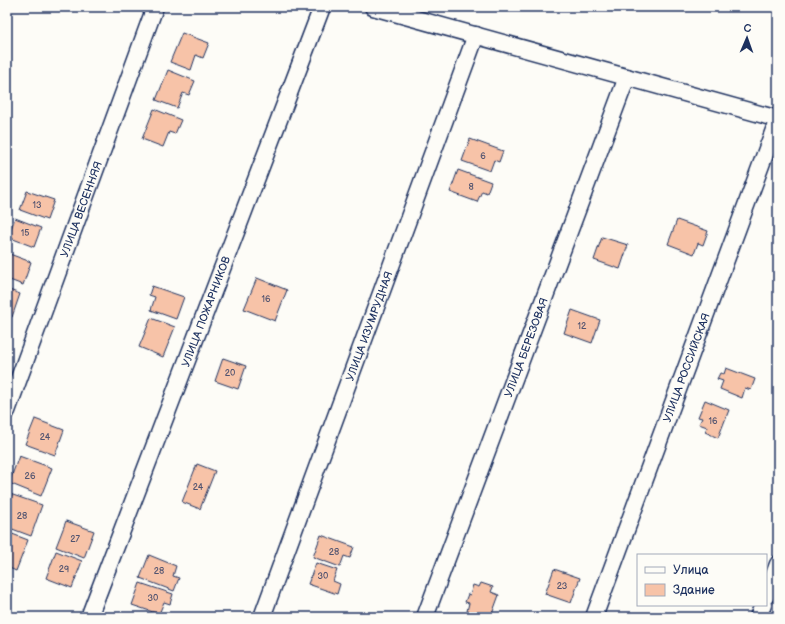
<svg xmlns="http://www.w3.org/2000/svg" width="785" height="624" viewBox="0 0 785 624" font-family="'Balsamiq Sans',sans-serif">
  <rect width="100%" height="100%" fill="#fdfcf7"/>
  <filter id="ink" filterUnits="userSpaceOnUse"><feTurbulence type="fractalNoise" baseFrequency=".025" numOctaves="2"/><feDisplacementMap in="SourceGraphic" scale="8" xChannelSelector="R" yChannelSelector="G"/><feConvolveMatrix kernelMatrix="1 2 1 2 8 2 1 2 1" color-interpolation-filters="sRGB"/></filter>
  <g filter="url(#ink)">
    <!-- building -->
    <g fill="#f7c3a8" stroke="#1b2f5e">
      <path d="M182,33L209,43L203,58L196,55L191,70L170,62Z"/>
      <path d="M168,70L195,81L189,95L183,93L177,108L156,100Z"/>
      <path d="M154,109L181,120L175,134L169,132L163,147L142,139Z"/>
      <path d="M470,139L503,151L499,162L494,160L490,171L462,161Z"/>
      <path d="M458,170L491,182L487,193L482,191L477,202L450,192Z"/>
      <path d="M27,191L54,200L47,220L20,210Z"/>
      <path d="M15,218L41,228L34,247L8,237Z"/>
      <path d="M677,220L708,231L703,245L698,243L694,254L668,244Z"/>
      <path d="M602,237L628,245L620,269L594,260Z"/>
      <path d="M7,253L31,262L23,285L7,279Z"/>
      <path d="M257,278L287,290L275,321L244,309Z"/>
      <path d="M152,286L184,297L176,319L151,310L155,297L149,295Z"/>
      <path d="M7,289L20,294L12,317L7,315Z"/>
      <path d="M572,310L600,320L592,343L564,333Z"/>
      <path d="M151,318L175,327L163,357L139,347Z"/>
      <path d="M223,358L246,366L238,389L215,381Z"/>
      <path d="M726,368L755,379L751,390L745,388L742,398L720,389L723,381L717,379L720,373L724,374Z"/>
      <path d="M705,400L729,410L718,438L705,432L707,427L699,424L702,418L698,417Z"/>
      <path d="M35,419L64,430L55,455L25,444Z"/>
      <path d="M19,456L52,468L41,496L9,483Z"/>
      <path d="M197,464L215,471L200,509L182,502Z"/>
      <path d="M10,494L42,505L31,536L7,527V502Z"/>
      <path d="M66,521L94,531L84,558L56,547Z"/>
      <path d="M7,532L28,540L16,571L7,567Z"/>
      <path d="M321,535L354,547L350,558L344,556L340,567L313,557Z"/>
      <path d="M56,551L82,561L72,588L46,578Z"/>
      <path d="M149,555L176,566L173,576L179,578L174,591L140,578Z"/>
      <path d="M316,563L337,570L333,581L340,584L337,594L308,584Z"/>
      <path d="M554,569L580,578L571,603L545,594Z"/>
      <path d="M140,583L173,594L170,604L164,602L159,614L132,605Z"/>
      <path d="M481,583L493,587L491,592L499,595L491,617H484L467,611L469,603L465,602L468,594L470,595L473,585L479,587Z"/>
    </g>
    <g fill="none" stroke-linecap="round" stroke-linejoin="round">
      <defs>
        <g id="minor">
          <path d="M373,7L778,119"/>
          <path id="s1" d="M7,411L155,7"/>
          <path d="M766,596L778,564"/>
          <path id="s2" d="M89,617L322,7"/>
          <path id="s3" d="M262,617L476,35"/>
          <path id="s4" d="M425,617L627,77"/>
          <path id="s5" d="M594,617L778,119"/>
          <path d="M758,617L763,605"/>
        </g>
      </defs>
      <!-- minor casing -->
      <use href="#minor" stroke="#1b2f5e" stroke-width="19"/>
      <!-- minor -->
      <use href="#minor" stroke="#fdfcf7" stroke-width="16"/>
    </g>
  </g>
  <g text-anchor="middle" stroke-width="4" stroke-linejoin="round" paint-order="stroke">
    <!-- number labels -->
    <g font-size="9" fill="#525470">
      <text x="483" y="159">6</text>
      <text x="471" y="190">8</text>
      <text x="37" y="208">13</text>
      <text x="25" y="236">15</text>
      <text x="266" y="302">16</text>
      <text x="582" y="329">12</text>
      <text x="230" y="376">20</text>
      <text x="713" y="424">16</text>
      <text x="45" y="440">24</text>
      <text x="30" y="479">26</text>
      <text x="198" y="490">24</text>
      <text x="22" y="519">28</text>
      <text x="75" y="542">27</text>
      <text x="334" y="555">28</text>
      <text x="64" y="572">29</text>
      <text x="159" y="574">28</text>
      <text x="323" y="579">30</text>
      <text x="562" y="589">23</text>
      <text x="153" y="601">30</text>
    </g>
    <!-- street labels -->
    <g font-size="11" fill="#1b2f5e" stroke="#fdfcf7">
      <text dy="4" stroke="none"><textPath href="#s1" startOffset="215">УЛИЦА ВЕСЕННЯЯ</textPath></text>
      <text dy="4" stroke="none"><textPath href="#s2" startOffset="327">УЛИЦА ПОЖАРНИКОВ</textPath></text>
      <text dy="4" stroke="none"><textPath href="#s3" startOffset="310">УЛИЦА ИЗУМРУДНАЯ</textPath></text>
      <text dy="4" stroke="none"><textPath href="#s4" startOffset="288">УЛИЦА БЕРЕЗОВАЯ</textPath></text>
      <text dy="4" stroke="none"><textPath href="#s5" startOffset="266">УЛИЦА РОССИЙСКАЯ</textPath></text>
    </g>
  </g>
  <!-- margin -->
  <rect width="785" height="624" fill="none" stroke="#fdfcf7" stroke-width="24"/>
  <rect x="12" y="12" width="761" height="600" fill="none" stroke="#1b2f5e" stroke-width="1.5" filter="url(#ink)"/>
  <!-- legend -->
  <rect x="637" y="554" width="130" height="52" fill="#fdfcf7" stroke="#a3aaba"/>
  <rect x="645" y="567" width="20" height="6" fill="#fdfcf7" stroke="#a3aaba"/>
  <text x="673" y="574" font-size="12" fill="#1b2f5e">Улица</text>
  <rect x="645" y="584" width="20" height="12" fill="#f7c3a8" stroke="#a3aaba"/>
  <text x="673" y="594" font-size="12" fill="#1b2f5e">Здание</text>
  <!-- north arrow -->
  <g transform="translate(747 38) rotate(2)" stroke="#fdfcf7" stroke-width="3" paint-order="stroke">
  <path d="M0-3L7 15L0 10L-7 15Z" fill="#1b2f5e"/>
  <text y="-6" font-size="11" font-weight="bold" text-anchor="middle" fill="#1b2f5e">С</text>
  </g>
</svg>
